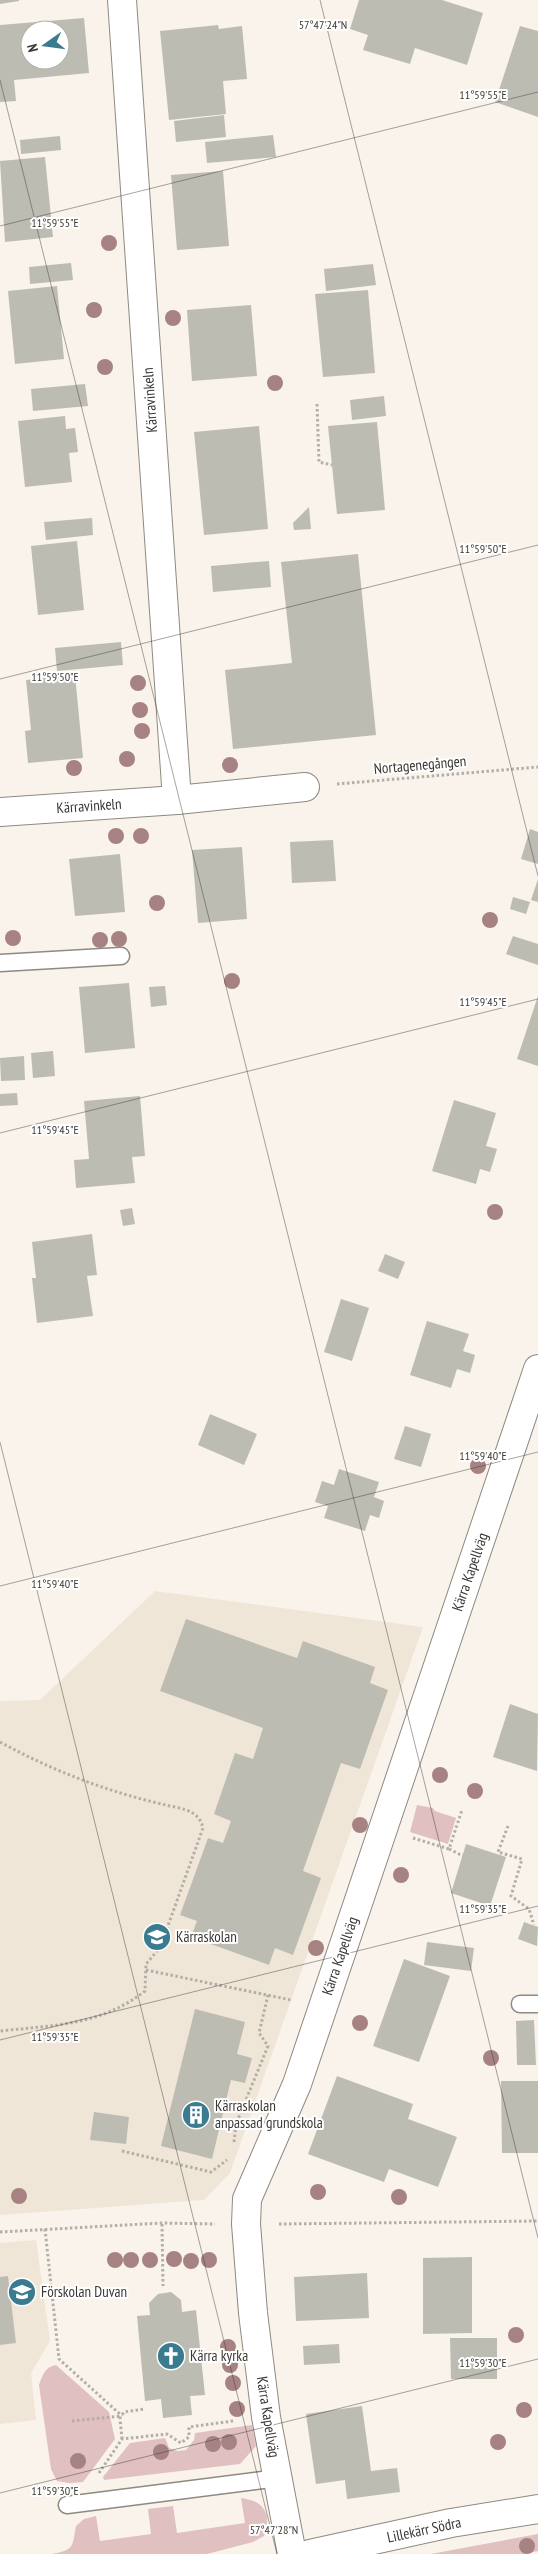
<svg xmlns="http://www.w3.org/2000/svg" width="538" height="2554" viewBox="0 0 538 2554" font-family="'PT Sans Narrow',sans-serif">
  <rect width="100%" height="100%" fill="#f9f3eb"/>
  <!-- built -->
  <g fill="#f0e6d8">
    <path d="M155,1591L423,1627L230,2173L204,2200L0,2215V1701L40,1700Z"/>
    <path d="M36,2240L50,2341L31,2373L36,2420L0,2424V2243Z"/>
  </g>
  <!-- green -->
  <g fill="#e1c0c1">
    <path d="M417,1805L433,1808L435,1811L456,1818L448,1844L410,1832Z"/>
    <path d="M56,2365L109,2412L115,2439L83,2482L69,2483L57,2481L51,2469L39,2385C43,2374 45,2367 56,2365Z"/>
    <path d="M252,2425L256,2446L240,2464L104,2480L103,2477L130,2443L165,2438L169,2448L177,2451L186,2450L194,2440L195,2433Z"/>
    <path d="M241,2498C265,2501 272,2515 264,2536L253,2542L207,2554H51C74,2550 72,2548 76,2526L84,2519L96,2516L100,2541L151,2534L148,2509L173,2506L177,2533L245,2523Z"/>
    <path d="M538,2534V2551L524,2554H431Z"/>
  </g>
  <!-- building -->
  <g fill="#bdbcb3" fill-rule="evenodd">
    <path d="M0,0H19V1L0,4Z"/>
    <path d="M359,0H442L483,13L467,65L415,48L410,64L363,50L368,35L350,29Z"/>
    <path d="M84,18L89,73L14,80L16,101L0,102V25ZM30,30H60V60H30Z"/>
    <path d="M218,25L219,29L242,26L247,79L223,81L226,114L169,120L160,31Z"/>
    <path d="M520,26L538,31V117L495,102Z"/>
    <path d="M224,115L226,137L176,142L174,121Z"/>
    <path d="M273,135L276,157L207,163L205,142Z"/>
    <path d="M60,136L61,150L21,154L20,140Z"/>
    <path d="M45,157L53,237L5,242L0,161Z"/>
    <path d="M223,171L229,246L177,250L171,175Z"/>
    <path d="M71,263L73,280L30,284L29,267Z"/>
    <path d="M373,264L376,285L326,291L324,269Z"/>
    <path d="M57,286L64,359L15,364L8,291Z"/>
    <path d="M368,290L375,373L323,377L315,294Z"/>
    <path d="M251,305L257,376L192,381L187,310Z"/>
    <path d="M85,384L88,406L33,411L31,389Z"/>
    <path d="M384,396L386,416L352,420L350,400Z"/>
    <path d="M65,416L66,429L75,428L78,452L69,453L72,482L25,487L18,421Z"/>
    <path d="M377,422L385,510L337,514L328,426Z"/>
    <path d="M259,426L268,529L204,535L194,432Z"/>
    <path d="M309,507L311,529L294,530L293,523Z"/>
    <path d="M92,518L93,535L46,540L44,522Z"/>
    <path d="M77,541L84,610L38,615L31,546Z"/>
    <path d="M358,554L376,735L233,749L225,670L292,663L281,562Z"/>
    <path d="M269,561L271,587L213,592L211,566Z"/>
    <path d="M121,642L123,665L57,671L55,648Z"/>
    <path d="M75,675L83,758L28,763L25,731L31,730L26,680Z"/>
    <path d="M530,829L538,832V864L521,859Z"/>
    <path d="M333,840L336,881L292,883L290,842Z"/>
    <path d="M242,847L247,919L198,923L192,850Z"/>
    <path d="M120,854L125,912L75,916L69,859Z"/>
    <path d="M538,879V902L531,900Z"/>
    <path d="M513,897L530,902L526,914L510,909Z"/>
    <path d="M513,936L538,944V965L506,954Z"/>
    <path d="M129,983L135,1048L85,1053L79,987Z"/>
    <path d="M165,986L167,1005L151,1007L149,987Z"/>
    <path d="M538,996V1066L517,1059Z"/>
    <path d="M53,1051L55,1076L33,1078L31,1053Z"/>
    <path d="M24,1056L25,1080L1,1081L0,1058Z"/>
    <path d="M17,1093L18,1105L0,1106V1094Z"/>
    <path d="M140,1096L145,1156L132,1157L135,1183L76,1188L74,1160L89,1159L84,1101Z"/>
    <path d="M454,1100L496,1113L486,1146L497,1149L490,1172L480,1169L476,1184L432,1171Z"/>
    <path d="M132,1208L135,1224L123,1226L120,1210Z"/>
    <path d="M92,1234L97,1275L87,1276L93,1316L37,1323L32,1278H36L32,1242Z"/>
    <path d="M385,1254L405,1262L398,1279L378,1271Z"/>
    <path d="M341,1299L369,1308L352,1361L324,1352Z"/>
    <path d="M427,1321L469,1334L463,1351L475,1355L470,1373L457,1369L451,1388L410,1375Z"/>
    <path d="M210,1414L257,1434L244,1465L198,1445Z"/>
    <path d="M405,1426L431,1434L421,1467L394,1459Z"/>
    <path d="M339,1469L379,1482L374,1497L384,1501L379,1518L370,1515L365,1531L324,1518L328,1506L315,1502L322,1481L334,1485Z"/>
    <path d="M186,1619L297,1658L303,1641L375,1667L370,1683L388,1690L360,1769L341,1763L303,1871L321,1878L293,1955L275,1948L269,1965L191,1937L197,1921L180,1915L208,1838L223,1843L231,1821L214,1814L235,1753L253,1759L263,1728L160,1691Z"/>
    <path d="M510,1704L538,1714L537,1771L493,1757Z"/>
    <path d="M466,1844L506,1857L490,1906L451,1893Z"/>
    <path d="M524,1922L538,1927L537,1946L518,1939Z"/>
    <path d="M427,1942L474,1948L471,1971L424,1965Z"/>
    <path d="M404,1959L450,1976L419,2062L373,2046Z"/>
    <path d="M195,2009L245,2022L237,2054L252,2058L245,2083L231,2080L212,2159L161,2146Z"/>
    <path d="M534,2020L536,2065H517L516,2021Z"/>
    <path d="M337,2076L413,2104L408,2119L457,2137L438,2187L389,2169L384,2182L308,2154Z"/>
    <path d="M501,2081H538V2153H502Z"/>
    <path d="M94,2112L129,2117L126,2144L90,2140Z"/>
    <path d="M472,2257V2333L423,2334V2258Z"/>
    <path d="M367,2273L369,2318L296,2321L294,2277Z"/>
    <path d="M8,2276L16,2343L0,2345V2277Z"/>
    <path d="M171,2292L181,2300L182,2312L196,2310L205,2395L190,2396L192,2415L163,2418L161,2399L145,2401L137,2316L150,2315L149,2303L158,2294Z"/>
    <path d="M450,2338H497V2379H451Z"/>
    <path d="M339,2344L340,2363L304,2365L303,2346Z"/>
    <path d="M362,2406L371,2471L397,2468L400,2492L347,2499L345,2480L316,2484L306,2414Z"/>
  </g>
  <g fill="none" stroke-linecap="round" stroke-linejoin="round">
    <defs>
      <g id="service">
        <path d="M0,963L121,956"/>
        <path d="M520,2004H538"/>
        <path d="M67,2505L278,2478"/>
      </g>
      <g id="minor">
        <path d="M122,0L177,800"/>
        <path d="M0,812L177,800L305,787"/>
        <path d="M292,2554L266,2417L253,2313L246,2224L247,2199L297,2084L538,1369"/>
        <path d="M310,2554L451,2523L538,2509"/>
      </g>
    </defs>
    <!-- service casing -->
    <use href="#service" stroke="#8e8982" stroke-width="19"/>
    <!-- minor casing -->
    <use href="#minor" stroke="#8e8982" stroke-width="30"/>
    <!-- path -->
    <g stroke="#b3afa8" stroke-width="3" stroke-dasharray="2.5 2.5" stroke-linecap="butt">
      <path d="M317,404L319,462L332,465"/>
      <path d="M337,784L538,767"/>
      <path d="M0,1742C55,1772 113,1794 175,1807C189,1810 200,1814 203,1828L165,1934L158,1950L146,1964L145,1991C100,2026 54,2025 0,2031"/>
      <path d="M508,1826L498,1852L522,1859L511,1896L529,1909L534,1925"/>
      <path d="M413,1838L449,1849L462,1810"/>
      <path d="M449,1849L463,1856"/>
      <path d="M146,1970L291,2000"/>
      <path d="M234,2142L236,2124L268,2046L259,2033L268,1995"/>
      <path d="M122,2151L211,2172L227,2160"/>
      <path d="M162,2224L163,2286"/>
      <path d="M279,2224L538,2221"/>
      <path d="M45,2229L59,2359L122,2416"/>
      <path d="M0,2232L162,2223L215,2224"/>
      <path d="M72,2421L121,2416"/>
      <path d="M122,2439L120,2418L124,2412L144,2409"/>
      <path d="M99,2473L122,2439L167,2434L181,2443L189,2437V2427L233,2421"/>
    </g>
    <!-- service -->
    <use href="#service" stroke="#fff" stroke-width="16"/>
    <!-- minor -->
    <use href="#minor" stroke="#fff" stroke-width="28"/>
  </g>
  <!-- trees -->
  <g fill="#a68382">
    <circle cx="109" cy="243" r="8"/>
    <circle cx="94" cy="310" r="8"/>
    <circle cx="173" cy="318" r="8"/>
    <circle cx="105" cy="367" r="8"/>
    <circle cx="275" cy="383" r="8"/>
    <circle cx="138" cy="683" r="8"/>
    <circle cx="140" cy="710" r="8"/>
    <circle cx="142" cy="731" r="8"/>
    <circle cx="127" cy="759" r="8"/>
    <circle cx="230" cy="765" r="8"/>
    <circle cx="74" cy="768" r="8"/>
    <circle cx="116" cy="836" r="8"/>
    <circle cx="141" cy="836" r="8"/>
    <circle cx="157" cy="903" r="8"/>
    <circle cx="490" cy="920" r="8"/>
    <circle cx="13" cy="938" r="8"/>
    <circle cx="119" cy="939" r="8"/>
    <circle cx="100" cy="940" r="8"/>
    <circle cx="232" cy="981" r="8"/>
    <circle cx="495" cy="1212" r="8"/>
    <circle cx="478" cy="1466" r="8"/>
    <circle cx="440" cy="1775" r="8"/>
    <circle cx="475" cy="1791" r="8"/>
    <circle cx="360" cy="1825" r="8"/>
    <circle cx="401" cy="1875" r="8"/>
    <circle cx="316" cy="1948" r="8"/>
    <circle cx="360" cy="2023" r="8"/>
    <circle cx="491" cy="2058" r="8"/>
    <circle cx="318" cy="2192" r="8"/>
    <circle cx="19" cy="2196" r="8"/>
    <circle cx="399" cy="2197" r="8"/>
    <circle cx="174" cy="2259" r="8"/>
    <circle cx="115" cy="2260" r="8"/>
    <circle cx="131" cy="2260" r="8"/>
    <circle cx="150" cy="2260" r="8"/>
    <circle cx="209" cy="2260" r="8"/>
    <circle cx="191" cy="2261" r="8"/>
    <circle cx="516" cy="2335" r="8"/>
    <circle cx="228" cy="2347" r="8"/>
    <circle cx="230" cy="2365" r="8"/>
    <circle cx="233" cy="2383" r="8"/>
    <circle cx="237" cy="2409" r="8"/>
    <circle cx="524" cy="2410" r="8"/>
    <circle cx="229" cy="2442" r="8"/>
    <circle cx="498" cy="2442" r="8"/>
    <circle cx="213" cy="2444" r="8"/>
    <circle cx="161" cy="2452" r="8"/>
    <circle cx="78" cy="2461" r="8"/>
    <circle cx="527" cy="2546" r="8"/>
  </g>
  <!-- ticks -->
  <path fill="none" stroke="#3b3835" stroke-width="1" stroke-opacity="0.45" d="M320,0L538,876M0,80L538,2238M0,226L538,92M0,679L538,545M0,1133L538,999M0,1442L277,2554M0,1586L538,1452M0,2040L538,1906M0,2493L538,2359"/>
  <!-- icons -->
  <defs>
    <symbol id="school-disc" viewBox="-11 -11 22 22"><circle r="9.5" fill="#3b7b8f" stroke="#fff"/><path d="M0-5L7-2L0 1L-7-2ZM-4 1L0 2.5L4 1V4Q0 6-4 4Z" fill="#fff"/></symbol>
    <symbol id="building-disc" viewBox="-11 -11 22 22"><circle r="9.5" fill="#3b7b8f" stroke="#fff"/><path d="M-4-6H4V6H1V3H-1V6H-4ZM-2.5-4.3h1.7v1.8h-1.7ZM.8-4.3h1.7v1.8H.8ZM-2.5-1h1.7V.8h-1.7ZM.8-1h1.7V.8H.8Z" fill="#fff"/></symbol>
    <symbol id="church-disc" viewBox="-11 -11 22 22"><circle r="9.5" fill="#3b7b8f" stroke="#fff"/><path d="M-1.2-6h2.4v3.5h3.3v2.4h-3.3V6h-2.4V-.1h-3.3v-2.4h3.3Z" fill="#fff"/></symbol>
  </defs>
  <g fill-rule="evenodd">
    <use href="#school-disc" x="141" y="1921" width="32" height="32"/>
    <use href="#building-disc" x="180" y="2099" width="32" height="32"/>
    <use href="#school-disc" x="6" y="2276" width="32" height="32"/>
    <use href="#church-disc" x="155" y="2340" width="32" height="32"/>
  </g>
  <g text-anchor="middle" stroke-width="4" stroke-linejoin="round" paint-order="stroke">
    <!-- street labels -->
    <g font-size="15" fill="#3b3835" stroke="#fff">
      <text transform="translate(150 400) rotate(-94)" y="5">Kärravinkeln</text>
      <text transform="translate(420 765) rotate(-5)" y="5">Nortagenegången</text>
      <text transform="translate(89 806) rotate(-4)" y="5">Kärravinkeln</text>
      <text transform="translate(470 1572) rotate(-71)" y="5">Kärra Kapellväg</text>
      <text transform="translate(340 1956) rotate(-71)" y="5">Kärra Kapellväg</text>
      <text transform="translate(268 2417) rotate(81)" y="5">Kärra Kapellväg</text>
      <text transform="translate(424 2530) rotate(-12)" y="5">Lillekärr Södra</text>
    </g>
    <!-- poi labels -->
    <g font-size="15" fill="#3b3835" stroke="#fff" text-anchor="start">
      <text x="176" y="1942">Kärraskolan</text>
      <text x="215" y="2111">Kärraskolan<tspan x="215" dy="17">anpassad grundskola</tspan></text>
      <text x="41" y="2297">Förskolan Duvan</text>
      <text x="190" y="2361">Kärra kyrka</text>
    </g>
  </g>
  <g font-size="12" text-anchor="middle" fill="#3b3835" stroke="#fff" stroke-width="4" stroke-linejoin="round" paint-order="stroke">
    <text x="323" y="29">57°47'24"N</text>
    <text x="483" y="99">11°59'55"E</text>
    <text x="55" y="227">11°59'55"E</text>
    <text x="483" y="553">11°59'50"E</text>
    <text x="55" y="681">11°59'50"E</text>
    <text x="483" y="1006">11°59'45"E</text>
    <text x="55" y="1134">11°59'45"E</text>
    <text x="483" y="1460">11°59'40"E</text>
    <text x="55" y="1588">11°59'40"E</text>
    <text x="483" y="1913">11°59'35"E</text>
    <text x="55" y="2041">11°59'35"E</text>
    <text x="483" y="2367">11°59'30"E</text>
    <text x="55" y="2495">11°59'30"E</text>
    <text x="274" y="2534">57°47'28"N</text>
  </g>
  <!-- north arrow -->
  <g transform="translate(45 45) rotate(256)"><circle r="24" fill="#ffffff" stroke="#b1afae"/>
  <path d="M0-4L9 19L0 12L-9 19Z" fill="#3b7b8f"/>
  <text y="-8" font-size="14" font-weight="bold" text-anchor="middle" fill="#3b3835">N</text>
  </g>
</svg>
